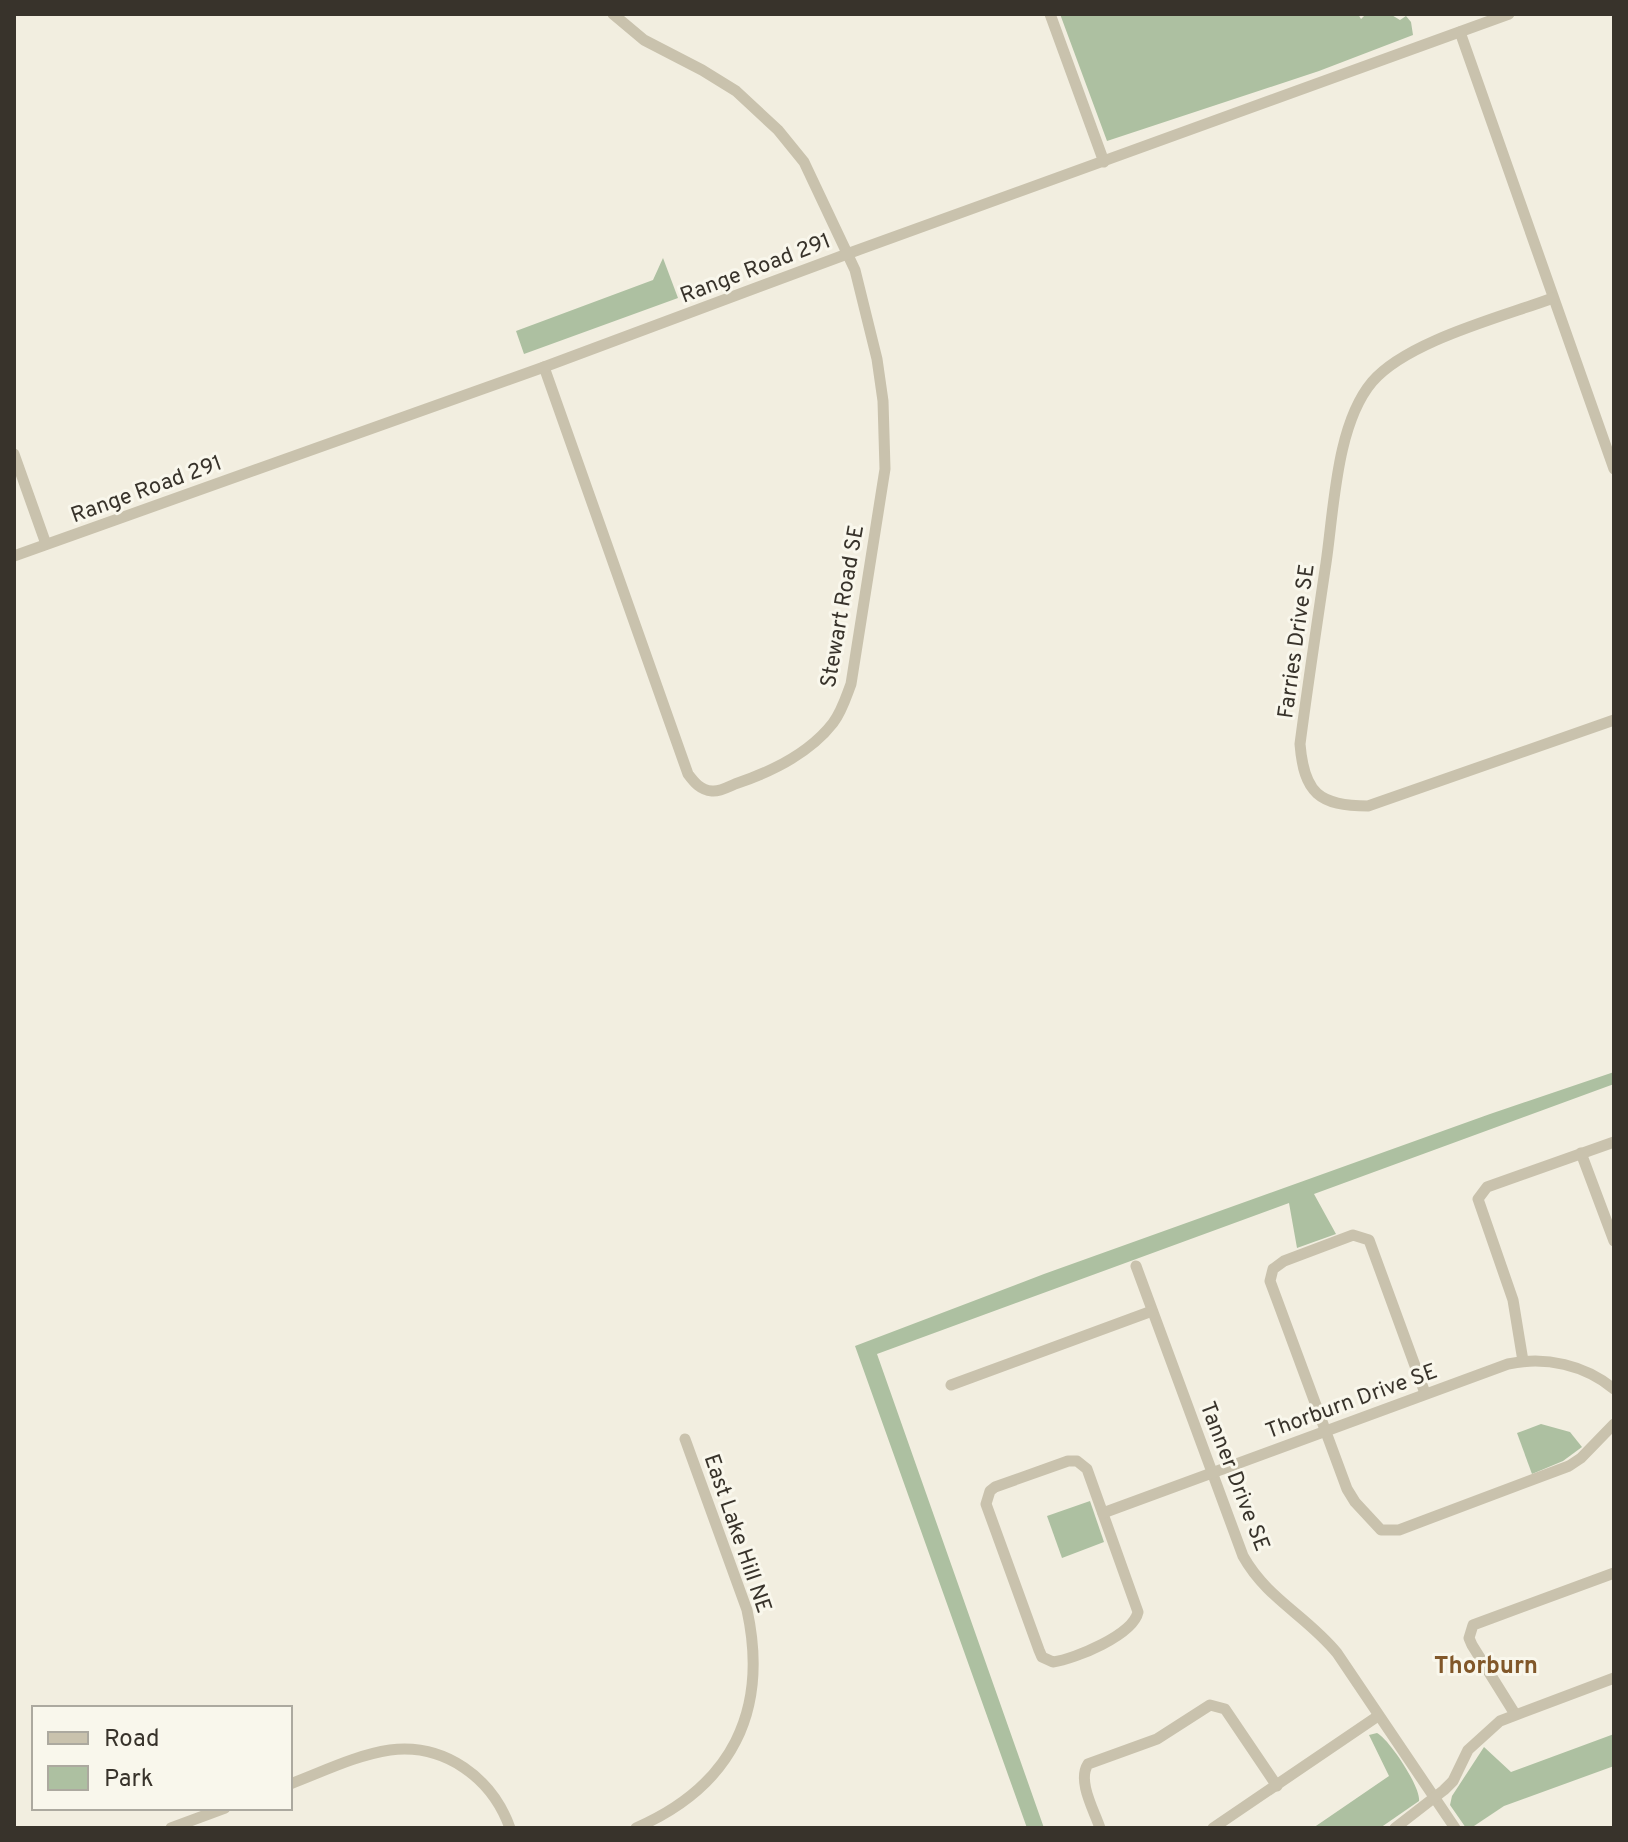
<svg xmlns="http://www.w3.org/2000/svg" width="1628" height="1842" viewBox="0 0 1628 1842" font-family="Overpass,sans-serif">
  <rect width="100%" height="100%" fill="#f2eee0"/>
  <!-- green -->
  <g fill="#adc0a1">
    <path d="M1060,14H1358L1361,19L1366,14H1390L1400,20L1406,16L1411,22L1413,35L1319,71L1107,141Z"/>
    <path d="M663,258L678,298L524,354L516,331L653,280Z"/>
    <path d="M1614,1072V1084L1314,1194L1336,1234L1297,1248L1289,1203L877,1354L1044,1828H1027L855,1346L1044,1274L1490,1114Z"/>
    <path d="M1541,1424L1570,1432L1582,1447L1563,1461L1532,1474L1517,1433Z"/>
    <path d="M1090,1501L1104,1542L1062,1558L1047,1516Z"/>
    <path d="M1377,1733C1389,1739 1421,1787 1419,1801L1380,1828H1313L1389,1776L1369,1735Z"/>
    <path d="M1614,1734V1766L1504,1806L1471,1828H1466L1450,1805L1452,1796L1484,1747L1511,1772Z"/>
  </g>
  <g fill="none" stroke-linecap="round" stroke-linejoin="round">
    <!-- minor -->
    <g stroke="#c9c2ad" stroke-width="11">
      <path d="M1050,14L1104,162"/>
      <path d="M1460,32L1614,469"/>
      <path d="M1553,298C1502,317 1407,341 1372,382C1336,425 1334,509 1326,563C1317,623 1308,683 1300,744C1304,793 1319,806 1368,806L1614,720"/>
      <path d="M544,367L688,774C694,782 700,790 712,791C719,792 728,787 735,784C771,772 809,754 833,723C842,711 846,697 851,684L885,469L883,401L877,359L855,270L804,162L778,130L736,91L702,70L644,40L613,14"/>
      <path d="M14,454L46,544"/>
      <path d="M14,556L544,367L847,254L1509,14"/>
      <path d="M1581,1153L1614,1241"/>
      <path d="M1136,1266L1243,1556C1267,1599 1307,1616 1337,1653L1455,1828"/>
      <path d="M1523,1361L1513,1300L1478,1199L1487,1187L1614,1142"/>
      <path d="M951,1385L1152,1311"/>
      <path d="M1425,1393L1369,1240L1353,1235L1284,1261L1273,1269L1270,1281L1347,1489L1355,1502L1381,1530H1399L1569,1466L1581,1458L1614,1424"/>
      <path d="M1068,1461H1077L1087,1469L1138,1612C1133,1635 1075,1659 1053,1662L1042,1657L1039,1650L986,1504L990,1491L995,1487Z"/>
      <path d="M1103,1513L1508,1364C1546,1356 1585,1365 1614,1389"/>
      <path d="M1515,1714L1472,1645L1469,1638L1473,1625L1614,1573"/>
      <path d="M290,1784C322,1772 356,1755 390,1750C445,1743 492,1778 510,1828"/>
      <path d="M171,1828L225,1808"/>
      <path d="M636,1828C732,1786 769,1711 747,1610L685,1439"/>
      <path d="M1100,1828C1094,1810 1077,1781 1088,1764L1157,1739L1210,1705L1225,1709L1277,1786"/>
      <path d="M1213,1828L1378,1716"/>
      <path d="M1395,1828L1444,1790L1453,1781L1468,1750L1500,1721L1614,1678"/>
    </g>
  </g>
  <g text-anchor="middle" stroke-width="6" stroke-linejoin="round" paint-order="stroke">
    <!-- street labels -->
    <g font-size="22" fill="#38332b" stroke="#f9f7ec">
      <text transform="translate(755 267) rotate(-21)" y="8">Range Road 291</text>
      <text transform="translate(146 488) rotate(-20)" y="8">Range Road 291</text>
      <text transform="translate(841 606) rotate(-80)" y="8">Stewart Road SE</text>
      <text transform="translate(1295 641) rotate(-82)" y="8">Farries Drive SE</text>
      <text transform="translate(1351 1400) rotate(-20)" y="8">Thorburn Drive SE</text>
      <text transform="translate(1236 1476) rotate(69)" y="8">Tanner Drive SE</text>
      <text transform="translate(739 1533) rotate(71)" y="8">East Lake Hill NE</text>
    </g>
    <!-- neighbourhood labels -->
    <g font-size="24" font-weight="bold" fill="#815729" stroke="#f9f7ec">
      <text x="1486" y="1673">Thorburn</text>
    </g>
  </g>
  <!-- border -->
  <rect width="1628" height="1842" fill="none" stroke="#38332b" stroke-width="32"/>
  <!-- legend -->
  <rect x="32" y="1706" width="260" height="104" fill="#f9f7ec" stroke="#aca99f" stroke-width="2"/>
  <rect x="48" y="1732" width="40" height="12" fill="#c9c2ad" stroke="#aca99f" stroke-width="2"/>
  <text x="104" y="1746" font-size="24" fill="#38332b">Road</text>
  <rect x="48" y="1766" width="40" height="24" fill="#adc0a1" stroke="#aca99f" stroke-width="2"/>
  <text x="104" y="1786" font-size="24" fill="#38332b">Park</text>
</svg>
